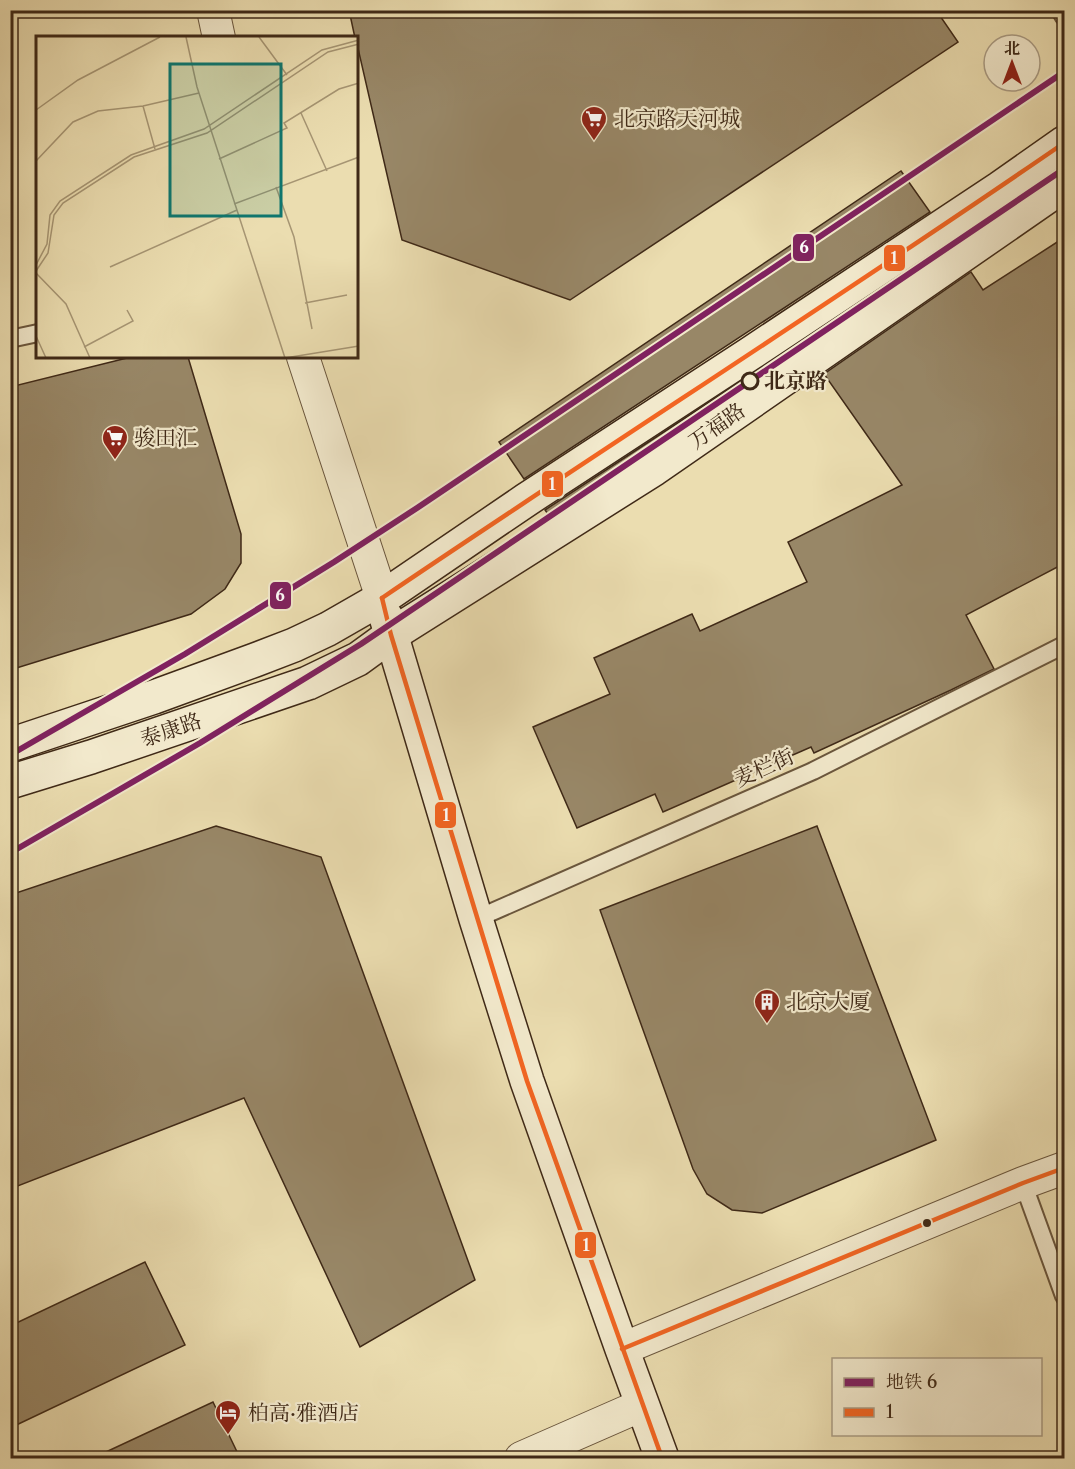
<svg xmlns="http://www.w3.org/2000/svg" width="1075" height="1469" viewBox="0 0 1075 1469" font-family="'Libre Caslon Text','Noto Serif SC',serif">
  <rect width="100%" height="100%" fill="#ebddb0"/>
  <filter id="stains"><feTurbulence type="fractalNoise" baseFrequency=".00333" numOctaves="4"/><feColorMatrix values="0 0 0 0 .2 0 0 0 0 .09 0 0 0 0 .02 0 0 0 .5 -.17"/></filter>
  <radialGradient id="worn" r=".72"><stop offset=".6" stop-color="#630" stop-opacity="0"/><stop offset="1" stop-color="#630" stop-opacity=".3"/></radialGradient>
  <!-- building -->
  <g fill="#988767" stroke="#3f2917" stroke-width="1.5">
    <path d="M349,10H936L958,42L570,300L402,240L357,44V38H355Z"/>
    <path d="M901,171L930,212L524,479L499,442Z"/>
    <path d="M1065,237V563L966,615L994,669L951,690L814,753L811,747L663,812L655,794L577,828L533,727L610,694L594,658L692,614L700,631L807,582L788,542L902,485L824,374L971,272L983,290Z"/>
    <path d="M868,298L644,453L548,514L545,510Z"/>
    <path d="M131,357H188L241,534V563L225,589L191,614L10,670V387Z"/>
    <path d="M216,826L321,857L475,1280L360,1347L244,1098L10,1189V895Z"/>
    <path d="M817,826L936,1140L762,1213L732,1210L707,1194L693,1169L600,910Z"/>
    <path d="M145,1262L185,1345L10,1428V1326Z"/>
    <path d="M213,1402L240,1458H93Z"/>
  </g>
  <g fill="none" stroke-linecap="round" stroke-linejoin="round">
    <defs>
      <g id="lane">
        <path d="M1060,10L1064,17"/>
        <path d="M10,339L38,333"/>
        <path d="M476,919L813,771L1064,645"/>
        <path d="M1023,1183L1064,1296"/>
      </g>
      <g id="street">
        <path d="M213,10L219,38"/>
        <path d="M303,357L382,598"/>
        <path d="M622,1349L1023,1183L1064,1168"/>
        <path d="M521,1458L642,1405"/>
      </g>
      <g id="secondary">
        <path d="M386,617L476,919L527,1081L622,1349L662,1458"/>
        <path d="M10,745L154,697L255,660L294,645L328,629L382,598L526,500L751,353L1000,188L1064,143"/>
        <path d="M10,782L91,757L308,683L358,659L391,635L654,469L1064,185"/>
      </g>
    </defs>
    <!-- lane casing -->
    <use href="#lane" stroke="#6a563d" stroke-width="20"/>
    <!-- street casing -->
    <use href="#street" stroke="#6a563d" stroke-width="34"/>
    <!-- secondary casing -->
    <use href="#secondary" stroke="#3f2917" stroke-width="36"/>
    <!-- lane -->
    <use href="#lane" stroke="#f2e9cc" stroke-width="16"/>
    <!-- street -->
    <use href="#street" stroke="#f2e9cc" stroke-width="32"/>
    <!-- secondary -->
    <use href="#secondary" stroke="#f2e9cc" stroke-width="33"/>
    <defs>
      <g id="bus-1">
        <path d="M382,598L391,635L527,1081L662,1458"/>
        <path d="M382,598C608,445 839,298 1064,143"/>
        <path d="M622,1349L1023,1183L1064,1168"/>
      </g>
    </defs>
    <!-- bus-1 casing -->
    <use href="#bus-1" stroke="#f2e9cc" stroke-width="9"/>
    <!-- bus-1 -->
    <use href="#bus-1" stroke="#f26522" stroke-width="4.5"/>
    <defs>
      <g id="metro-1">
        <path d="M10,755L185,654L334,562L417,508L1064,72"/>
        <path d="M10,853L200,743L361,644L1064,169"/>
      </g>
    </defs>
    <!-- metro-1 casing -->
    <use href="#metro-1" stroke="#f2e9cc" stroke-width="10"/>
    <!-- metro-1 -->
    <use href="#metro-1" stroke="#80225f" stroke-width="6"/>
  </g>
  <!-- icons -->
  <defs>
    <symbol id="supermarket-pin" viewBox="-11 -11 22 30"><path d="M0 17L-7.5 6A9.5 9.5 0 1 1 7.5 6Z" fill="#8f2418" stroke="#f2e9cc"/><path d="M-6-5.5h2.5l.6 2H6L4.5 2H-2.5L-4.4-4H-6ZM-1.5 3.2a1.3 1.3 0 1 0 .1 0ZM3 3.2a1.3 1.3 0 1 0 .1 0Z" fill="#fff"/></symbol>
    <symbol id="building-pin" viewBox="-11 -11 22 30"><path d="M0 17L-7.5 6A9.5 9.5 0 1 1 7.5 6Z" fill="#8f2418" stroke="#f2e9cc"/><path d="M-4-6H4V6H1V3H-1V6H-4ZM-2.5-4.3h1.7v1.8h-1.7ZM.8-4.3h1.7v1.8H.8ZM-2.5-1h1.7V.8h-1.7ZM.8-1h1.7V.8H.8Z" fill="#fff"/></symbol>
    <symbol id="hotel-pin" viewBox="-11 -11 22 30"><path d="M0 17L-7.5 6A9.5 9.5 0 1 1 7.5 6Z" fill="#8f2418" stroke="#f2e9cc"/><path d="M-6-4.5h1.5V1H6V5H4.5V3h-9V5H-6ZM-4 0a1.8 1.8 0 1 1 3.6 0ZM.5 0V-2.5h3Q6-2.5 6 0Z" fill="#fff"/></symbol>
  </defs>
  <g fill-rule="evenodd">
    <use href="#supermarket-pin" x="579" y="104" width="30" height="40"/>
    <use href="#supermarket-pin" x="100" y="423" width="30" height="40"/>
    <use href="#building-pin" x="752" y="987" width="30" height="40"/>
    <use href="#hotel-pin" x="213" y="1398" width="30" height="40"/>
  </g>
  <!-- markers -->
  <circle fill="#f2e9cc" stroke="#3f2917" stroke-width="3" cx="750" cy="381" r="8"/>
  <circle fill="#3f2917" stroke="#f2e9cc" stroke-width="2" cx="927" cy="1223" r="5"/>
  <g text-anchor="middle" stroke-width="4.5" stroke-linejoin="round" paint-order="stroke">
    <!-- poi labels -->
    <g font-size="21" fill="#3f2917" stroke="#f2e9cc" text-anchor="start">
      <text x="614" y="126">北京路天河城</text>
      <text x="134" y="445">骏田汇</text>
      <text x="786" y="1009">北京大厦</text>
      <text x="248" y="1420">柏高·雅酒店</text>
    </g>
    <!-- stop labels -->
    <g font-size="21" font-weight="bold" fill="#3f2917" stroke="#f2e9cc" text-anchor="start">
      <text x="764" y="388">北京路</text>
    </g>
    <!-- street labels -->
    <g font-size="21" fill="#3f2917" stroke="#f2e9cc">
      <text transform="translate(717 426) rotate(-35)" y="7">万福路</text>
      <text transform="translate(171 730) rotate(-19)" y="7">泰康路</text>
      <text transform="translate(764 768) rotate(-24)" y="7">麦栏街</text>
    </g>
  </g>
  <!-- overview -->
  <g transform="translate(36 36)">
    <rect width="322" height="322" fill="#ebddb0"/>
    <path fill="none" stroke="#a69573" stroke-width="1.5" d="M150,1L161,51L249,322M223,1L251,39M107,70L119,113M0,74L42,44L124,1M265,77L291,135M183,123L251,92L248,87L303,53L323,47M0,125L37,86L62,75L107,70L163,57M240,151L258,201L276,293M198,168L323,121M0,229L11,208L14,179L24,165L95,119L168,93L286,14L323,4M74,231L201,174M0,235L12,217L18,179L27,167L98,121L171,97L292,16L323,8M0,237L30,268L54,322M269,267L311,259M0,300L10,322M48,311L97,285L91,274M249,322L323,310"/>
    <path fill="#0f766e" fill-opacity="0.15" stroke="#0f766e" stroke-width="3" d="M134,28H245V180H134Z"/>
    <rect width="322" height="322" fill="none" stroke="#3f2917" stroke-width="3"/>
  </g>
  <g stroke="#f2e9cc" stroke-width="2">
    <rect x="792" y="233" width="23" height="29" rx="6" fill="#80225f"/>
    <rect x="883" y="244" width="23" height="28" rx="6" fill="#f26522"/>
    <rect x="541" y="470" width="23" height="28" rx="6" fill="#f26522"/>
    <rect x="269" y="581" width="23" height="29" rx="6" fill="#80225f"/>
    <rect x="434" y="801" width="23" height="28" rx="6" fill="#f26522"/>
    <rect x="574" y="1231" width="23" height="28" rx="6" fill="#f26522"/>
  </g>
  <g font-size="16" text-anchor="middle" font-weight="bold" fill="#fff">
    <text x="804" y="253">6</text>
    <text x="894" y="264">1</text>
    <text x="552" y="490">1</text>
    <text x="280" y="601">6</text>
    <text x="446" y="821">1</text>
    <text x="586" y="1251">1</text>
  </g>
  <!-- margin -->
  <rect width="1075" height="1469" fill="none" stroke="#ebddb0" stroke-width="36"/>
  <rect x="12" y="12" width="1051" height="1445" fill="none" stroke="#3f2917" stroke-width="3"/>
  <rect x="18" y="18" width="1039" height="1433" fill="none" stroke="#3f2917" stroke-width="1.5"/>
  <!-- legend -->
  <rect x="832" y="1358" width="210" height="78" fill="#f2e9cc" stroke="#aa9c84" stroke-width="1.5"/>
  <rect x="844" y="1378" width="30" height="9" fill="#80225f" stroke="#aa9c84" stroke-width="1.5"/>
  <text x="886" y="1388" font-size="18" fill="#3f2917">地铁 6</text>
  <rect x="844" y="1408" width="30" height="9" fill="#f26522" stroke="#aa9c84" stroke-width="1.5"/>
  <text x="886" y="1418" font-size="18" fill="#3f2917">1</text>
  <!-- north arrow -->
  <g transform="translate(1012 63)"><circle r="28" fill="#f2e9cc" stroke="#aa9c84" stroke-width="1.5"/>
  <path d="M0-4.5L10 22L0 15L-10 22Z" fill="#8f2418"/>
  <text y="-9" font-size="16" font-weight="bold" text-anchor="middle" fill="#3f2917">北</text>
  </g>
  <rect width="100%" height="100%" filter="url(#stains)"/>
  <rect width="100%" height="100%" fill="url(#worn)"/>
</svg>
